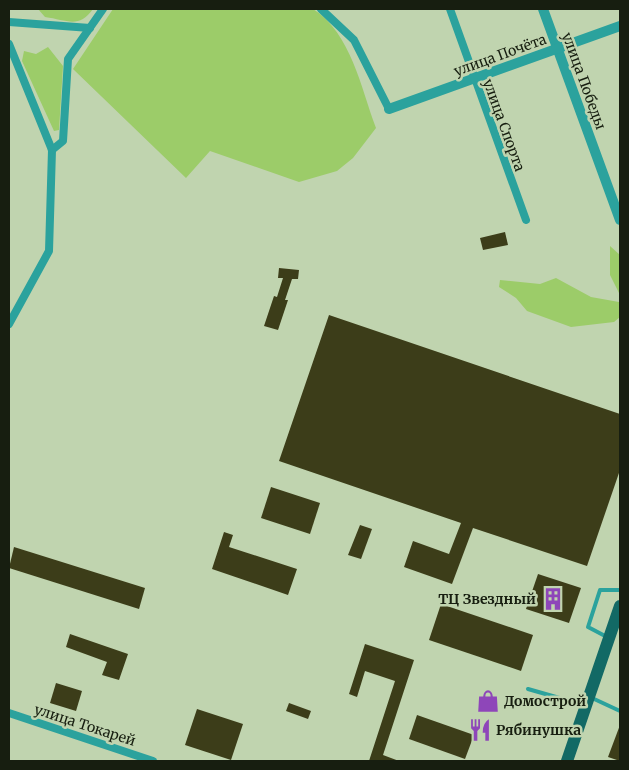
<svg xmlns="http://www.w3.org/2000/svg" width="629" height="770" viewBox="0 0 629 770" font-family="Merriweather,serif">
  <rect width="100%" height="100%" fill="#c0d4af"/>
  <!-- green -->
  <g fill="#9ccc69">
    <path d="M38,9H93C79,29 67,20 45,17Z"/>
    <path d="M113,9H313C351,33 361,88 376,128L353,158L337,171L299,182L210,151L186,178L73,69Z"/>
    <path d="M48,47L63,66L59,130L54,131L22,61L24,51L36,54Z"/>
    <path d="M610,246L620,255V295L610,275Z"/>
    <path d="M556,278L591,297L619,302L620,317L614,322L571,327L527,311L516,298L499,287L500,280L540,284Z"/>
  </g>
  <!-- building -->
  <g fill="#3c3d19">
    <path d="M505,232L508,245L483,250L480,238Z"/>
    <path d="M279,268L299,270L298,279H292L285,300H288L278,330L264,326L274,296L277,297L283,278H278Z"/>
    <path d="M329,315L620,414V470L587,566L473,528L452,584L404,567L413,541L449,554L461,523L279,461Z"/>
    <path d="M271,487L320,503L310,534L261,518Z"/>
    <path d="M360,525L372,529L361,559L348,555Z"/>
    <path d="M224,532L233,535L229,547L297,569L288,595L212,569Z"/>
    <path d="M14,547L145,588L139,609L9,568Z"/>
    <path d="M538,574L581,588L569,623L526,609Z"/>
    <path d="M441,604L533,635L521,671L429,640Z"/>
    <path d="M70,634L128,654L119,680L102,675L107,662L66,647Z"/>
    <path d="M365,644L414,660L383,755L399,761H369L395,681L365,671L357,697L349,694Z"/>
    <path d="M56,683L82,691L76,711L50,703Z"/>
    <path d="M289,703L311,711L308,719L286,711Z"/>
    <path d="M197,709L243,724L231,760L185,745Z"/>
    <path d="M417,715L474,735L465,759L409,739Z"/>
    <path d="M620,725V761L608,757Z"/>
  </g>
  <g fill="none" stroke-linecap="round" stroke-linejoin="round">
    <!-- service -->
    <g stroke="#2ba29d" stroke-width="4">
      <path d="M607,637L588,627L600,590H620"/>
      <path d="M528,689L584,705"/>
      <path d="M592,698L620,711"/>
    </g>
    <!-- minor -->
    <g stroke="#2ba29d" stroke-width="8">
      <path d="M321,9L354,40L389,109"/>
      <path d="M450,9L526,220"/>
      <path d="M9,22L90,28"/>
      <path d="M9,44L52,150L49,251L9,324"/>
      <path d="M52,150L63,141L68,59L103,9"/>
      <path d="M9,713L153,761"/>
    </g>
    <!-- tertiary -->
    <g stroke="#2ba29d" stroke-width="10">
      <path d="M543,9L620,220"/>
      <path d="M389,109L620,26"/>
    </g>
    <!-- primary -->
    <path stroke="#126965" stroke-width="12" d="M567,761L620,606"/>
  </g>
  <!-- icons -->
  <defs>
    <symbol id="building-bare" viewBox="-9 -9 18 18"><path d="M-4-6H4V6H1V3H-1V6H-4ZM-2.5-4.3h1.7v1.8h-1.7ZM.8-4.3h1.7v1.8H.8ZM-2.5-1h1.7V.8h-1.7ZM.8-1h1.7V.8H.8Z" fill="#8e46b9" stroke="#c0d4af" stroke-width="2.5" paint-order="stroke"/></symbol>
    <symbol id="shop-bare" viewBox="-9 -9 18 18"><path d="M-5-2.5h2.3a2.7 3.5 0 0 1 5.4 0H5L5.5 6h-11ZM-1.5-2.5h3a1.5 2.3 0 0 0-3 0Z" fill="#8e46b9" stroke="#c0d4af" stroke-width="2.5" paint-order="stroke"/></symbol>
    <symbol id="restaurant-bare" viewBox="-9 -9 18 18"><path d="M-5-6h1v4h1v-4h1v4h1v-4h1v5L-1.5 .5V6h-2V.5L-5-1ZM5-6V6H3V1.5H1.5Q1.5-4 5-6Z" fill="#8e46b9" stroke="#c0d4af" stroke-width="2.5" paint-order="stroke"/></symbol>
  </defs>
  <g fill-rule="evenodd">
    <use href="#building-bare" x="537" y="583" width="32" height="32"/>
    <use href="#shop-bare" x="472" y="685" width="32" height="32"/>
    <use href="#restaurant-bare" x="464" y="714" width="32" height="32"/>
  </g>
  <g text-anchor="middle" stroke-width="5" stroke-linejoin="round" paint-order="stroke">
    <!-- street labels -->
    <g font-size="14" fill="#171e10" stroke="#c0d4af">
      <text transform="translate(500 55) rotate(-20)" y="5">улица Почёта</text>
      <text transform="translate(584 81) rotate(70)" y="5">улица Победы</text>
      <text transform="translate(504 125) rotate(70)" y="5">улица Спорта</text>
      <text transform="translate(85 725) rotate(18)" y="5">улица Токарей</text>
    </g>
    <!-- poi labels -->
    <g font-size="14" font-weight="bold" fill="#171e10" stroke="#c0d4af" text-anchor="start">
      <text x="536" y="604" text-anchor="end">ТЦ Звездный</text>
      <text x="504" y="706">Домострой</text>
      <text x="496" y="735">Рябинушка</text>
    </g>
  </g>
  <!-- border -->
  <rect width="629" height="770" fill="none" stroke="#171e10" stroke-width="20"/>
</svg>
